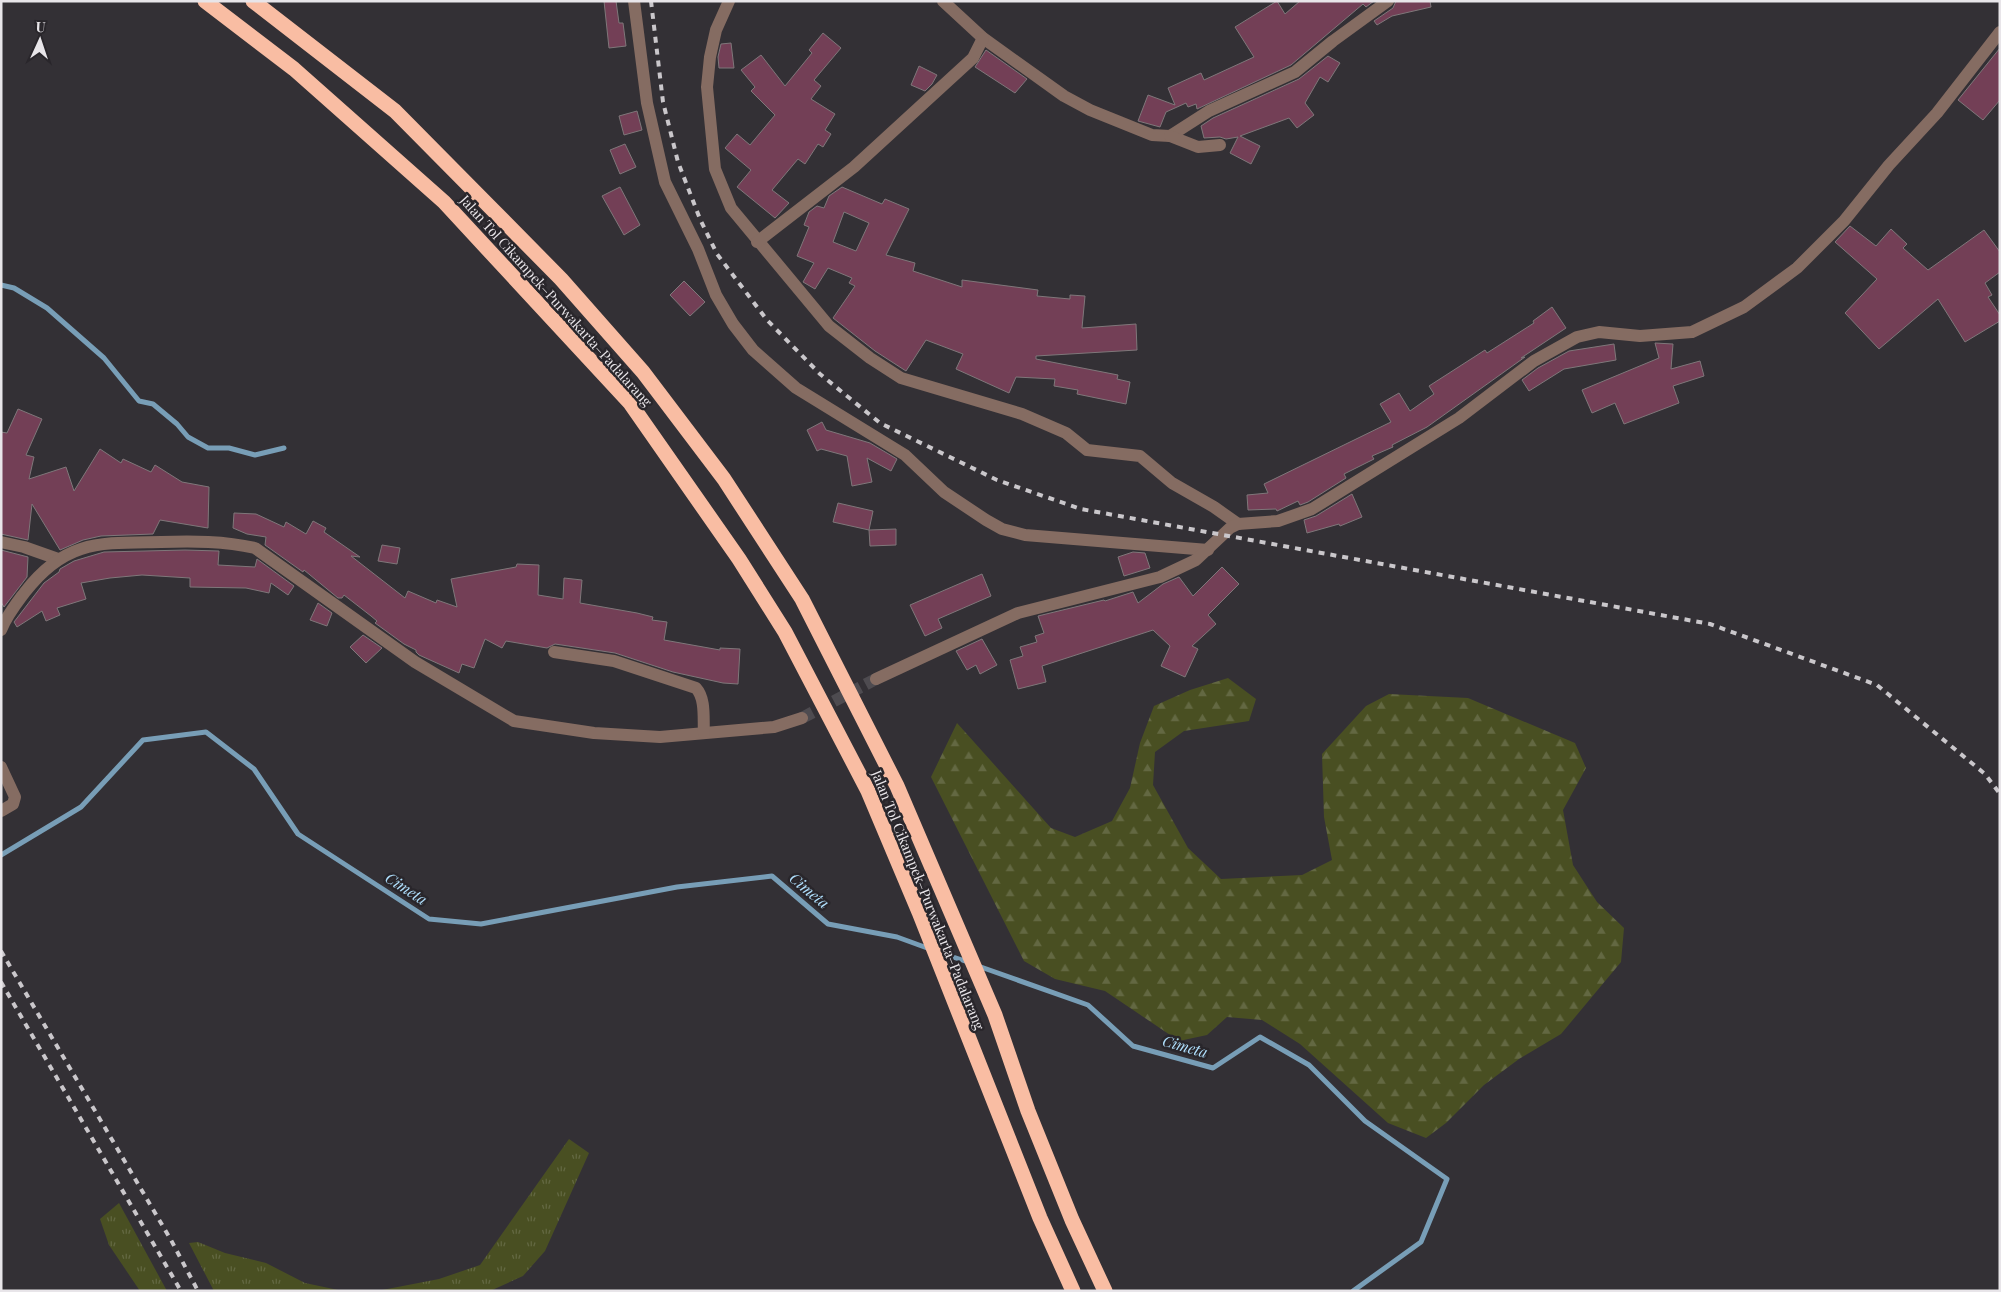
<svg xmlns="http://www.w3.org/2000/svg" width="2001" height="1292" viewBox="0 0 2001 1292" font-family="'Playfair Display',serif">
  <defs>
    <pattern id="grass-tufts" width="24" height="20" patternUnits="userSpaceOnUse" patternTransform="scale(1.25)"><rect width="24" height="20" fill="#494f22"/><path d="M3 7l-1-3M5 7V3M7 7l1-3M15 17l-1-3M17 17v-4M19 17l1-3" fill="none" stroke="#636842"/></pattern>
    <pattern id="forest-firs" width="22" height="20" patternUnits="userSpaceOnUse" patternTransform="scale(1.25)"><rect width="22" height="20" fill="#494f22"/><path d="M5 1l3.5 6h-7zM16 11l3.5 6h-7z" fill="#636842"/></pattern>
  </defs>
  <rect width="100%" height="100%" fill="#333035"/>
  <!-- grass -->
  <g fill="url(#grass-tufts)">
    <path d="M569,1139L589,1153L545,1251L523,1276L490,1291H377L439,1279L480,1265Z"/>
    <path d="M119,1203L167,1291H140L109,1245L100,1219Z"/>
    <path d="M198,1242L225,1253L266,1263L305,1283L343,1291H214L189,1243Z"/>
  </g>
  <!-- forest -->
  <path fill="url(#forest-firs)" d="M1228,678L1256,699L1249,721L1184,731L1155,752L1153,785L1188,848L1221,879L1302,875L1332,860L1324,817L1322,754L1366,706L1389,694L1468,698L1575,743L1586,768L1563,810L1573,865L1597,902L1624,928L1621,962L1561,1034L1519,1059L1484,1085L1446,1123L1426,1138L1388,1123L1300,1044L1262,1020L1227,1017L1207,1035L1179,1041L1105,991L1055,979L1024,961L931,777L957,723L1051,828L1075,837L1112,821L1130,788L1140,743L1154,706L1190,690Z"/>
  <g fill="none" stroke-linecap="round" stroke-linejoin="round">
    <!-- stream -->
    <g stroke="#789eb7" stroke-width="5">
      <path d="M1,285L14,288L47,308L104,358L139,401L153,404L177,424L188,437L208,448H229L255,455L284,448"/>
      <path d="M1,855L81,807L143,740L206,732L254,769L298,834L429,919L481,924L677,887L772,876L828,924L897,937L930,949"/>
      <path d="M938,952L968,962"/>
      <path d="M978,966L1088,1005L1133,1046L1213,1068L1260,1037L1309,1065L1365,1121L1447,1179L1421,1242L1353,1291"/>
    </g>
  </g>
  <!-- building -->
  <g fill="#733f56" stroke="#7f777a" fill-rule="evenodd">
    <path d="M604,1H616L619,23H623L626,46L609,48Z"/>
    <path d="M1277,1L1285,14L1300,1H1374L1366,7L1363,4L1291,65L1197,109L1196,104L1188,107L1186,103L1166,112L1160,127L1138,121L1148,95L1175,105L1168,88L1201,73L1204,80L1254,57L1235,27Z"/>
    <path d="M1396,1H1430L1431,7L1392,16L1377,25L1374,21L1393,8Z"/>
    <path d="M823,33L841,48L814,80L821,86L811,99L835,114L825,130L831,134L823,147L818,144L805,164L798,159L772,190L789,203L775,218L737,187L751,170L725,148L737,134L750,145L775,115L751,91L755,87L741,70L761,55L785,86L812,53L809,50Z"/>
    <path d="M731,43L734,68H719L718,57L721,44Z"/>
    <path d="M2000,48V100L1983,120L1958,100Z"/>
    <path d="M986,50L1027,79L1015,93L975,67Z"/>
    <path d="M1328,56L1340,63L1328,82L1320,77L1305,103L1314,115L1297,128L1289,118L1240,136L1260,146L1251,164L1230,153L1238,137L1226,139L1220,137L1204,138L1201,126L1213,118L1299,79Z"/>
    <path d="M919,66L937,75L932,84L925,91L911,85Z"/>
    <path d="M637,111L642,130L624,135L619,116Z"/>
    <path d="M625,144L636,167L620,174L610,150Z"/>
    <path d="M620,187L640,225L624,235L602,196Z"/>
    <path d="M842,187L882,204L885,199L909,209L886,255L915,263L913,271L962,287V280L1038,290L1037,296L1070,299V295L1085,296L1082,328L1136,324L1137,350L1036,356V359L1118,375L1117,379L1130,382L1126,404L1077,394L1078,390L1054,386L1055,379L1016,377L1009,393L956,369L963,354L926,340L906,371L875,351L833,318L855,286L849,283L852,278L828,268L815,289L803,282L814,263L797,256L809,227L804,225L809,212L817,206L824,208L829,196ZM844,212L869,223L856,251L833,242Z"/>
    <path d="M1850,226L1876,246L1891,229L1907,244L1903,248L1928,270L1984,230L2000,252V272L1985,283L1992,295L1988,297L2000,315V321L1965,342L1938,299L1879,349L1845,313L1877,279L1835,242Z"/>
    <path d="M684,281L705,302L690,316L670,295Z"/>
    <path d="M1552,307L1566,328L1521,358L1525,357L1427,427L1392,445L1393,447L1372,456L1374,459L1344,474L1346,478L1308,502L1300,505L1298,501L1277,511L1276,509L1248,510L1247,495L1268,493L1264,484L1391,422L1380,404L1399,393L1410,411L1434,394L1429,386L1485,350L1487,353L1534,323L1533,321Z"/>
    <path d="M1655,343L1673,344L1671,369L1700,361L1704,376L1673,386L1679,403L1624,424L1615,403L1592,413L1582,390L1659,358Z"/>
    <path d="M1614,344L1616,360L1564,369L1529,391L1522,380L1538,368L1569,351Z"/>
    <path d="M18,409L42,419L26,455L34,457L29,479L66,467L74,491L100,449L121,463L123,459L151,472L155,465L182,482L209,487L208,528L160,520L153,534L101,536L83,540L60,550L32,504L28,540L1,534V432L7,433Z"/>
    <path d="M822,422L826,430L870,443L897,459L891,471L867,458L872,482L852,486L847,456L821,449L817,451L807,430Z"/>
    <path d="M1352,494L1362,517L1340,526L1339,524L1307,533L1304,520L1316,516Z"/>
    <path d="M838,503L873,511L869,530L833,522Z"/>
    <path d="M234,513L256,514L284,527L286,522L306,534L313,521L326,528L324,532L360,557L351,556L405,598L408,591L436,603L437,600L457,607L451,579L516,567L517,564L539,565L538,595L563,599L564,578L582,580L580,603L637,613L653,617L652,620L667,622L664,640L720,650V648L740,649L738,684L723,683L673,672L615,653L555,644L547,648L506,641L502,648L485,639L474,668L462,664L459,673L419,655L416,652V650L404,644L375,623L377,621L371,616L344,595L342,598H338L304,570L303,572L265,545L266,537L247,534L233,528Z"/>
    <path d="M896,529V545L870,546L869,530Z"/>
    <path d="M382,545L400,548L397,564L378,561Z"/>
    <path d="M1,550L28,557L27,577L4,607L1,602Z"/>
    <path d="M185,550L219,551L218,565L255,567L257,559L294,586L288,595L271,583L269,593L246,588L190,587V578L142,575L110,578L81,583L86,599L57,608L60,615L46,621L42,611L17,627L14,622L44,583L59,572L60,569L74,561L104,552Z"/>
    <path d="M1133,552L1145,553L1150,568L1124,576L1118,557Z"/>
    <path d="M1222,567L1239,584L1208,615L1216,624L1192,646L1198,649L1185,677L1161,666L1170,646L1153,630L1042,666L1046,682L1018,689L1010,660L1023,656L1020,647L1037,642L1035,636L1044,633L1038,616L1104,600L1105,601L1133,592L1138,603L1163,584L1179,577L1193,596Z"/>
    <path d="M982,574L991,596L938,619L942,628L925,636L910,605Z"/>
    <path d="M318,603L332,613L327,626L310,620Z"/>
    <path d="M363,635L382,648L366,663L350,647Z"/>
    <path d="M982,639L997,665L980,674L976,665L967,670L956,651Z"/>
  </g>
  <g fill="none" stroke-linecap="round" stroke-linejoin="round">
    <!-- minor-tunnel -->
    <path stroke="#4e4b50" stroke-width="12" stroke-dasharray="12 6" stroke-linecap="butt" d="M802,718L876,679"/>
    <!-- minor -->
    <g stroke="#856c62" stroke-width="12">
      <path d="M634,1L647,103L665,182L698,249L716,295L733,324L753,350L796,388L905,455L944,492L986,520L1002,529L1025,535L1208,550"/>
      <path d="M729,1L716,30L710,57L707,87L715,169L731,208L829,326L870,358L901,378L1022,414L1066,433L1087,450L1140,456L1172,483L1214,507L1238,524"/>
      <path d="M943,1L983,38L1064,96L1090,110L1152,135L1170,136L1209,111L1295,72L1333,41L1388,1"/>
      <path d="M1170,136L1198,147L1220,145"/>
      <path d="M757,242L854,167L973,58L983,38"/>
      <path d="M1,542L24,547L58,559"/>
      <path d="M1,630C7,615 16,604 25,592C66,539 101,543 161,542C193,541 224,541 255,548L415,662L514,721L594,733L660,737L774,727L802,718"/>
      <path d="M554,652L614,661L696,688C706,699 703,719 704,733"/>
      <path d="M876,679L1018,613L1160,577L1196,560L1230,528L1238,524L1278,521L1312,509L1459,418L1534,361L1577,337L1599,332L1640,336L1692,332L1744,307L1797,268L1844,221L1889,165L1937,113L2000,32"/>
      <path d="M1,767L15,797L13,804L1,811"/>
    </g>
    <!-- highway -->
    <g stroke="#f9bda3" stroke-width="15">
      <path d="M205,1L294,69L444,202L630,403L739,559L785,632L868,791L919,912L1040,1218L1073,1291"/>
      <path d="M253,1L395,111L489,206L561,279L643,372L724,479L802,599L897,786L995,1015L1028,1111L1072,1220L1105,1291"/>
    </g>
    <!-- rail -->
    <g stroke="#cac7cb" stroke-width="4" stroke-dasharray="6 6" stroke-linecap="butt">
      <path d="M651,1L663,102L678,162L700,219L717,254L767,320L820,374L880,423L997,480L1081,509L1710,624L1877,685L1985,774L2000,794"/>
      <path d="M1,951L171,1240L198,1291"/>
      <path d="M1,982L181,1291"/>
    </g>
  </g>
  <g text-anchor="middle" stroke-width="5" stroke-linejoin="round" paint-order="stroke">
    <!-- street labels -->
    <g font-size="14" fill="#e8e5e9" stroke="#29262b">
      <text transform="translate(556 301) rotate(48)" y="5">Jalan Tol Cikampek–Purwakarta–Padalarang</text>
      <text transform="translate(928 900) rotate(68)" y="5">Jalan Tol Cikampek–Purwakarta–Padalarang</text>
    </g>
    <!-- water labels -->
    <g font-size="15" font-style="italic" fill="#b0e0fe" stroke="#29262b">
      <text transform="translate(406 889) rotate(33)" y="5">Cimeta</text>
      <text transform="translate(809 891) rotate(40)" y="5">Cimeta</text>
      <text transform="translate(1185 1047) rotate(16)" y="5">Cimeta</text>
    </g>
  </g>
  <!-- border -->
  <rect width="2001" height="1292" fill="none" stroke="#e8e5e9" stroke-width="5"/>
  <!-- north arrow -->
  <g transform="translate(40 40) rotate(3)" stroke="#29262b" stroke-width="4" paint-order="stroke">
  <path d="M0-4L9 19L0 12L-9 19Z" fill="#e8e5e9"/>
  <text y="-8" font-size="14" font-weight="bold" text-anchor="middle" fill="#e8e5e9">U</text>
  </g>
</svg>
